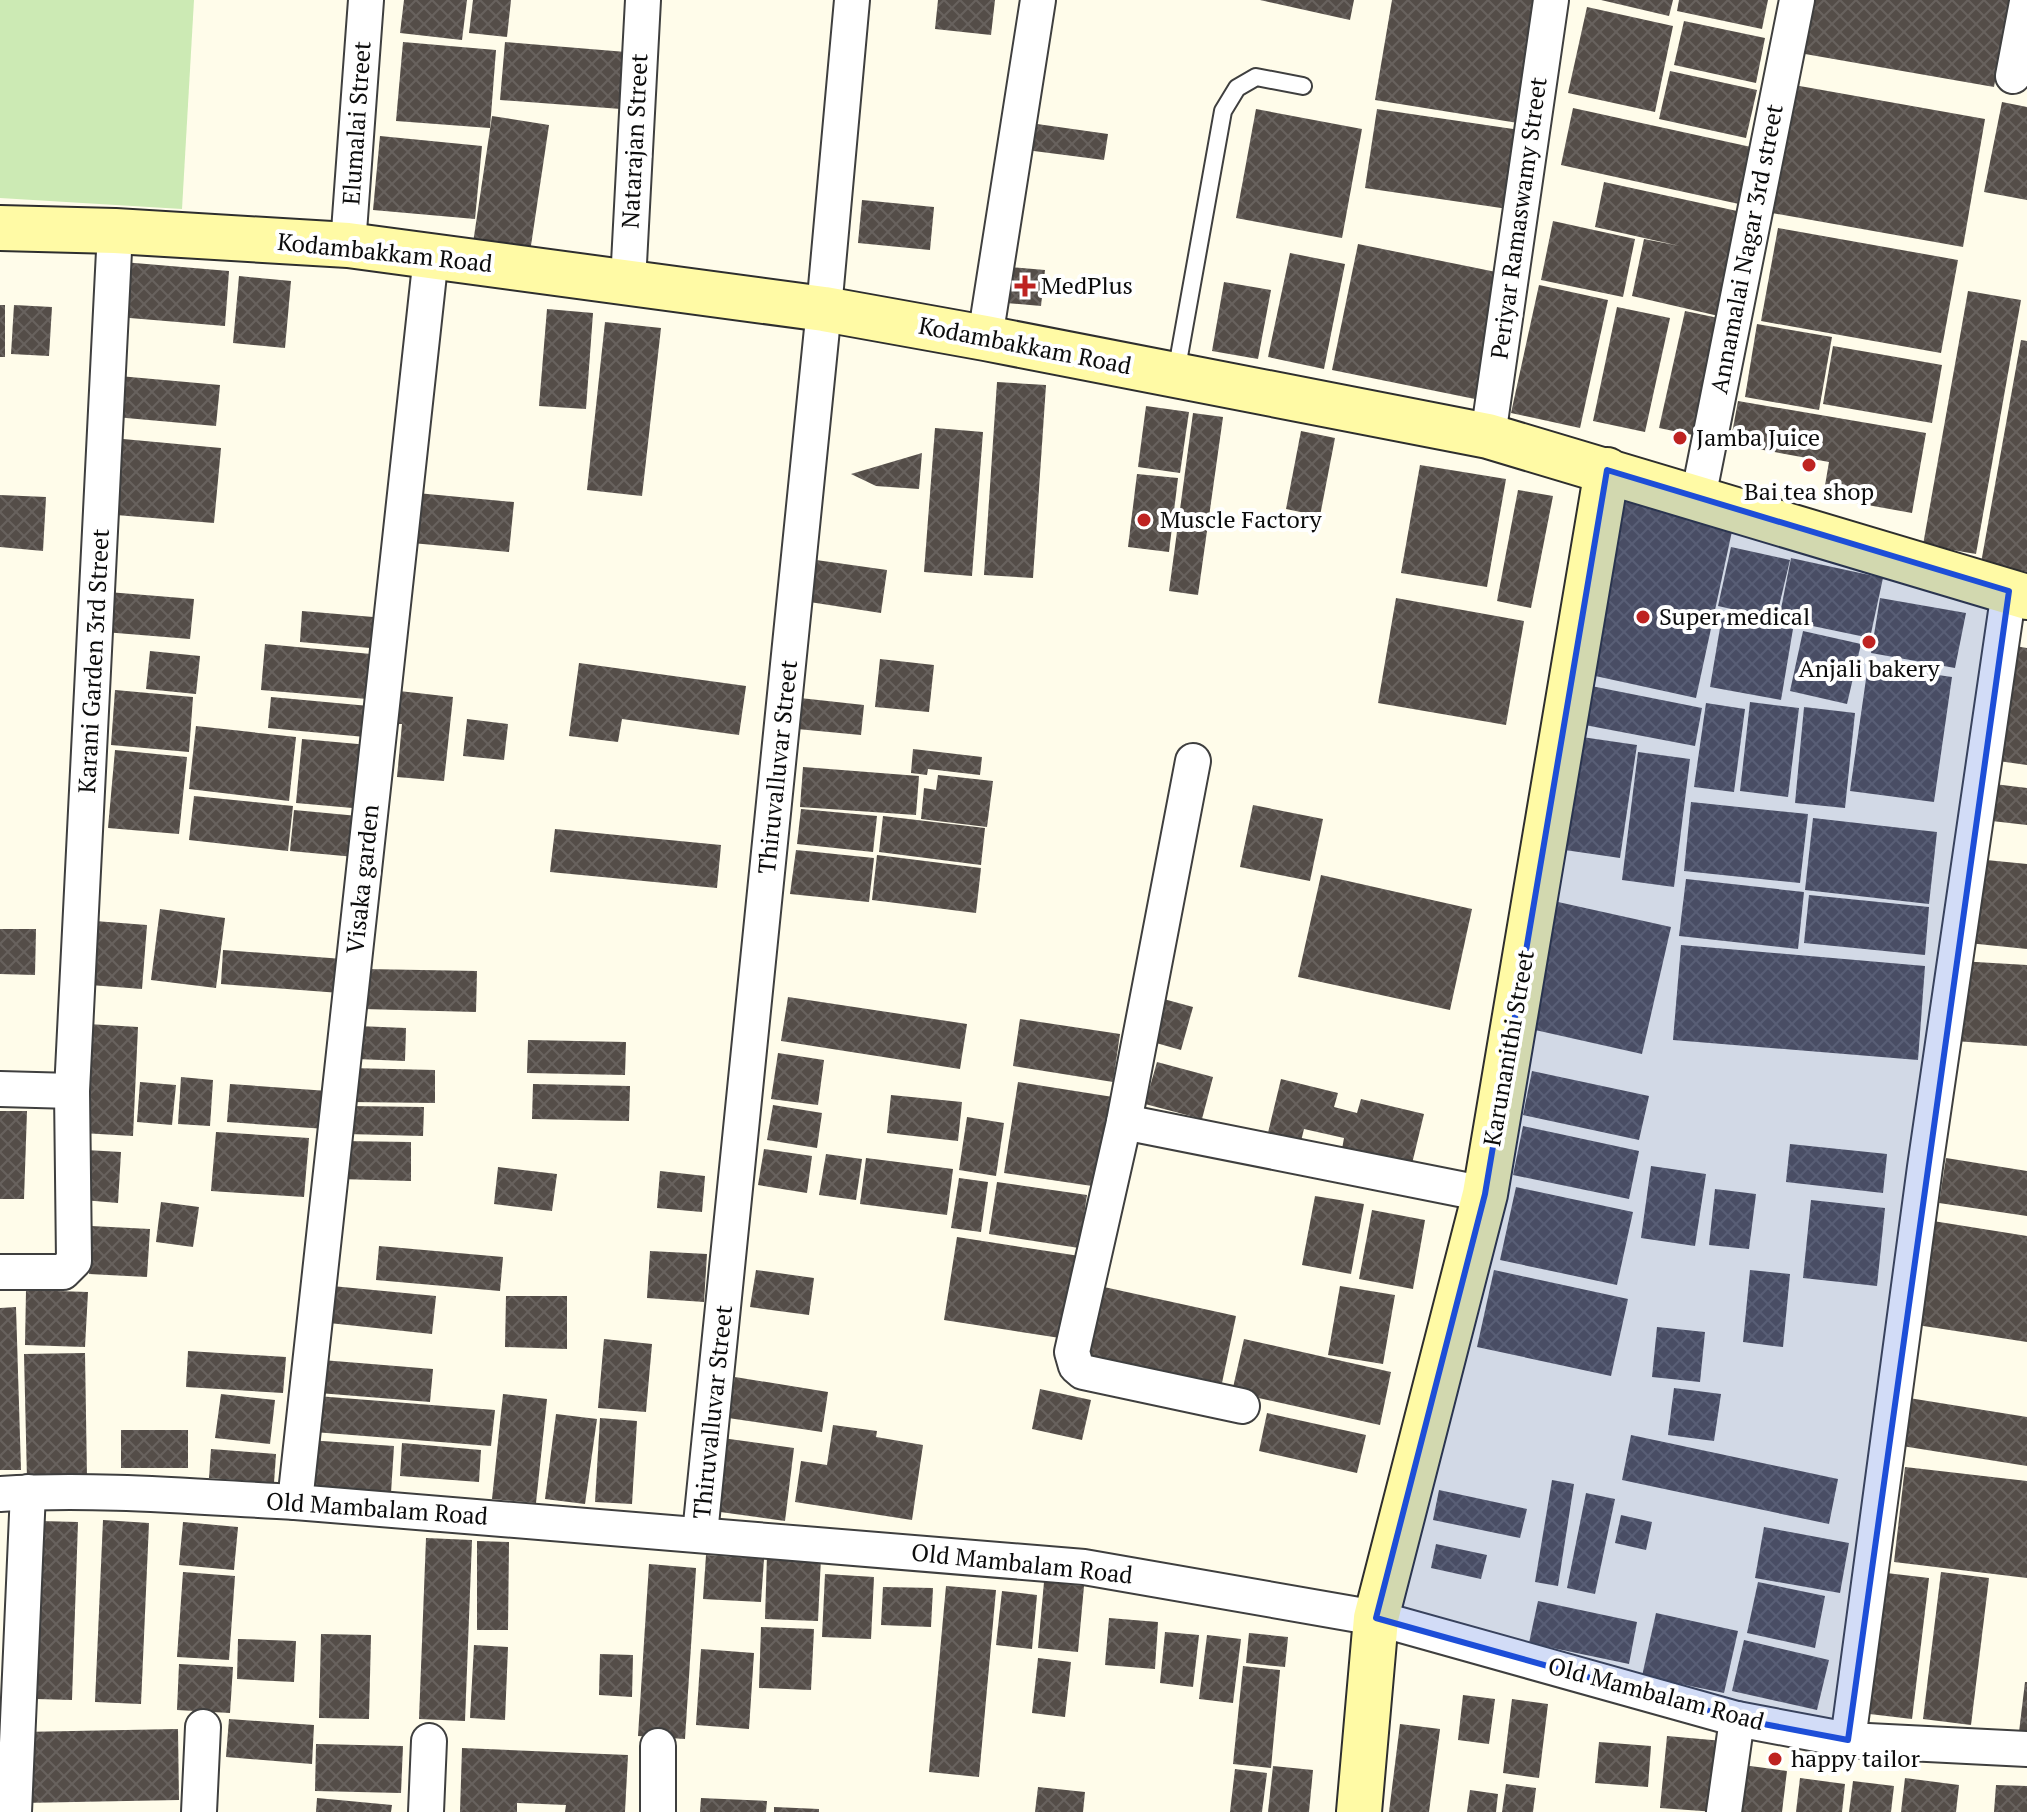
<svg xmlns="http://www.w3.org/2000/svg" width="2027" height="1812" viewBox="0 0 2027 1812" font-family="'PT Serif',serif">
  <defs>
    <pattern id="building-cross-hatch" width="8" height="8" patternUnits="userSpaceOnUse" patternTransform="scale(2)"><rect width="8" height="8" fill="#544d48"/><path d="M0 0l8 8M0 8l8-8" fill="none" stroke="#68625e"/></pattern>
  </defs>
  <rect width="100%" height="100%" fill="#fffcea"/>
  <!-- park -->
  <path fill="#cceab4" d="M0,0H194L182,209L0,198Z"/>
  <!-- building -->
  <g fill="url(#building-cross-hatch)">
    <path d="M404,0H467L462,40L400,33Z"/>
    <path d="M473,0H511L507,37L469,33Z"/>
    <path d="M938,0H995L991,35L935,29Z"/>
    <path d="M1260,0H1354L1350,20Z"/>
    <path d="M1392,0H1538L1518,123L1375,100Z"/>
    <path d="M1601,0H1673L1669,16Z"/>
    <path d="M1679,0H1768L1762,29L1677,11Z"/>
    <path d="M1814,0H2009L1994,87L1805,54Z"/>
    <path d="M1587,7L1673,26L1655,112L1568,93Z"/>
    <path d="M1684,21L1765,38L1756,83L1674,65Z"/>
    <path d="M403,42L496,50L490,128L396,121Z"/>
    <path d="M505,42L626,52L621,109L500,100Z"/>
    <path d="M1670,71L1757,90L1746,138L1659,119Z"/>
    <path d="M1794,85L1985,119L1963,247L1772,213Z"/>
    <path d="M2002,102L2027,107V200L1984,192Z"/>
    <path d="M1573,108L1751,147L1739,204L1561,165Z"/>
    <path d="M1256,109L1362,129L1342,238L1236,218Z"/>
    <path d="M1377,109L1520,130L1508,209L1365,188Z"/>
    <path d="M492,116L549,125L530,252L473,243Z"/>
    <path d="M1030,123L1108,134L1104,160L1026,150Z"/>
    <path d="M380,136L482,146L475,219L373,210Z"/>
    <path d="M1604,182L1737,211L1728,257L1735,259L1723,317L1632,296L1644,239L1680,246L1595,227Z"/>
    <path d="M862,200L934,207L930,250L858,243Z"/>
    <path d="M1553,221L1635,239L1623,297L1541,280Z"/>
    <path d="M1778,228L1958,260L1941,353L1761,321Z"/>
    <path d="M1358,244L1501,273L1475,399L1332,370Z"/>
    <path d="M1290,253L1345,264L1324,369L1268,357Z"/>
    <path d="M123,262L229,271L225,326L118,317Z"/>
    <path d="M1009,267L1045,270L1041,306L1006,303Z"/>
    <path d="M239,276L291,281L285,348L233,343Z"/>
    <path d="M1224,282L1271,290L1258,359L1212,351Z"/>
    <path d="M1539,285L1608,300L1580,428L1511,413Z"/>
    <path d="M1968,291L2021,300L1976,554L1923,545Z"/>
    <rect x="0" y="305" width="5" height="52"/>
    <path d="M14,305L52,307L49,356L11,354Z"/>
    <path d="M1617,307L1670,318L1645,432L1593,421Z"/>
    <path d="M547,309L593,313L586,409L539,406Z"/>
    <path d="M1685,311L1723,319L1698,436L1659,428Z"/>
    <path d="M605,322L661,328L642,496L587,490Z"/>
    <path d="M1757,324L1832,337L1819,410L1745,397Z"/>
    <path d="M2021,340L2027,341V572L1981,563Z"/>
    <path d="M1833,346L1942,365L1932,423L1823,404Z"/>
    <path d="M119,376L220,385L216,426L115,417Z"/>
    <path d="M997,382L1046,385L1033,578L984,575Z"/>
    <path d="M1738,401L1926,433L1912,513L1823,497L1829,462L1730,444Z"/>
    <path d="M1146,406L1189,412L1180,473L1138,467Z"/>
    <path d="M1193,413L1223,417L1198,595L1169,591Z"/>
    <path d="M935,428L983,432L972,576L924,572Z"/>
    <path d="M1301,431L1335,438L1320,516L1286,509Z"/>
    <path d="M123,439L221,448L214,523L116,515Z"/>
    <path d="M922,453L919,489L876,486L851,474Z"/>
    <path d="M1420,465L1506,479L1487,587L1401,573Z"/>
    <path d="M1137,474L1178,478L1169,552L1128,547Z"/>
    <path d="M1518,490L1553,496L1531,608L1497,601Z"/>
    <path d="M417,493L514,502L509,552L412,543Z"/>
    <path d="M0,495L46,497L43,551L0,547Z"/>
    <path d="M1616,496L1734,522L1696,698L1577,672Z"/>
    <path d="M1731,547L1790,560L1776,619L1718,606Z"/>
    <path d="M1791,558L1883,578L1870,638L1779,619Z"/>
    <path d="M809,559L887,570L881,613L803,601Z"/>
    <path d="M108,592L194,599L190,639L104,632Z"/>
    <path d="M1396,598L1524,621L1506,725L1378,703Z"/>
    <path d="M1880,598L1966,613L1955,668L1871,653Z"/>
    <path d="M302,611L385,618L382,649L300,642Z"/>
    <path d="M1722,616L1793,629L1781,700L1710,687Z"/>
    <path d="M1803,631L1861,644L1847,704L1790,691Z"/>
    <path d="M265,644L371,654L367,699L261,690Z"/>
    <path d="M2009,645L2027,648V765L1991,760Z"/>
    <path d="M150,651L200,656L196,694L146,689Z"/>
    <path d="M880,659L934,665L929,712L875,707Z"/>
    <path d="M579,663L746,686L739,735L622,719L618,742L569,736Z"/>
    <path d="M1868,665L1952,677L1934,802L1850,791Z"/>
    <path d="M1576,683L1702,708L1695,746L1569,722Z"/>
    <path d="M115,690L193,697L189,752L111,745Z"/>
    <path d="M399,691L453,697L444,781L397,777L402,724H395Z"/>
    <path d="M271,697L369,706L365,737L268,728Z"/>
    <path d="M800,698L864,705L861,735L797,729Z"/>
    <path d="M1750,702L1799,708L1788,797L1740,791Z"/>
    <path d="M1706,703L1745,709L1734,792L1694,787Z"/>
    <path d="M1804,707L1855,713L1845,808L1795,803Z"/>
    <path d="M467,719L508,724L504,760L463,756Z"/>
    <path d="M196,726L296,737L289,801L189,789Z"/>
    <path d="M1568,735L1637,745L1620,858L1551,848Z"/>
    <path d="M302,739L369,745L364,809L296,803Z"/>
    <path d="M913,749L982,757L980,775L928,769L927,775L911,773Z"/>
    <path d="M115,750L187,757L179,834L108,828Z"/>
    <path d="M1638,752L1690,759L1674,887L1622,880Z"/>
    <path d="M803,767L919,776L916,815L800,807Z"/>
    <path d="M938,775L993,781L987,827L921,819L924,788L936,790Z"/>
    <path d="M1986,783L2027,788V825L1983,820Z"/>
    <path d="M194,796L293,806L288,851L189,840Z"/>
    <path d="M1691,802L1808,814L1800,883L1684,871Z"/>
    <path d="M1253,805L1323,819L1310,881L1240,867Z"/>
    <path d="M801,809L877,816L873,852L797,844Z"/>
    <path d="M294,810L358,816L355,857L290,851Z"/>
    <path d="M883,816L985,828L981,865L879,852Z"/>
    <path d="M1813,818L1937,832L1929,904L1805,890Z"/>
    <path d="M555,829L721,845L717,888L550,872Z"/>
    <path d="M796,850L874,858L869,902L790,894Z"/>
    <path d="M877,855L981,868L976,913L872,900Z"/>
    <path d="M1976,859L2027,864V949L1968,943Z"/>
    <path d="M1321,875L1472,909L1450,1010L1298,977Z"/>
    <path d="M1686,879L1804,892L1798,949L1679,936Z"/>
    <path d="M1809,895L1929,907L1925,955L1804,943Z"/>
    <path d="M1549,900L1671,927L1642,1054L1522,1027Z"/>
    <path d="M160,909L225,918L216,988L151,980Z"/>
    <path d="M95,921L147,925L142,989L90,985Z"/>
    <path d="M0,929H36L35,975L0,974Z"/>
    <path d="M1681,945L1925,966L1918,1060L1673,1040Z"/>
    <path d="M223,950L343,959L340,993L221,984Z"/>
    <path d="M1959,961L2027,965V1046L1954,1041Z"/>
    <path d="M365,969L477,971L476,1012L363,1009Z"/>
    <path d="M788,997L967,1024L960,1069L781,1041Z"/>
    <path d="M1160,998L1193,1007L1181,1050L1149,1041Z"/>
    <path d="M1020,1019L1120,1034L1113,1082L1013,1066Z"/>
    <path d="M88,1024L138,1027L133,1136L82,1133Z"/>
    <path d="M358,1026L406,1028L405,1061L357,1059Z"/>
    <path d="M528,1040L626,1042L625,1075L527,1073Z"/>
    <path d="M778,1053L824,1060L818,1105L771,1099Z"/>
    <path d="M1157,1062L1213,1077L1202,1119L1145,1104Z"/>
    <path d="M350,1068L435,1070V1103L349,1102Z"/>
    <path d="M1532,1071L1649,1096L1639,1140L1523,1115Z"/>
    <path d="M181,1077L213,1080L210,1126L178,1124Z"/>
    <path d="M1281,1079L1338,1093L1334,1107L1357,1113L1361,1099L1424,1114L1410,1172L1342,1149L1344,1138L1304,1129L1300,1145L1267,1137Z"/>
    <path d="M140,1082L176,1085L172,1125L137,1122Z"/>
    <path d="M1018,1082L1113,1097L1099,1187L1004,1173Z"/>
    <path d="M230,1084L328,1091L326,1129L227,1122Z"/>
    <path d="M533,1084L630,1086L629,1121L532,1119Z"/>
    <path d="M891,1095L962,1102L958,1141L887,1133Z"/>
    <path d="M773,1105L822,1113L817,1148L767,1140Z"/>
    <path d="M349,1106L424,1107L423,1136L347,1134Z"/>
    <path d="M0,1111H27L24,1199H0Z"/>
    <path d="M967,1117L1004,1123L996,1176L959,1170Z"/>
    <path d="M1523,1126L1639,1151L1629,1199L1513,1175Z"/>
    <path d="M216,1132L309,1138L304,1197L211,1191Z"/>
    <path d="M341,1141L411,1142V1181L339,1179Z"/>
    <path d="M1790,1144L1887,1154L1883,1193L1786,1182Z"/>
    <path d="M764,1149L812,1156L807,1193L758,1185Z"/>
    <path d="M86,1150L121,1152L118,1203L83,1200Z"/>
    <path d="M826,1154L862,1159L856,1200L819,1195Z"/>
    <path d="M866,1158L953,1169L947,1215L860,1204Z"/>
    <path d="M1946,1158L2027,1171V1216L1939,1203Z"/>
    <path d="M1651,1166L1706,1174L1695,1246L1641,1238Z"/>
    <path d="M498,1167L557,1174L552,1211L494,1204Z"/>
    <path d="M660,1171L705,1176L702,1212L657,1208Z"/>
    <path d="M959,1178L988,1182L981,1232L951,1228Z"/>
    <path d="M997,1182L1087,1195L1079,1248L989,1234Z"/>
    <path d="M1516,1187L1633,1212L1617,1285L1500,1260Z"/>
    <path d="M1715,1189L1756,1194L1749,1249L1709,1245Z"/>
    <path d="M1315,1196L1364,1204L1351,1274L1302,1265Z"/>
    <path d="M1811,1200L1885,1208L1877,1286L1803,1278Z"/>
    <path d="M161,1202L199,1207L193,1247L156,1242Z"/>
    <path d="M1372,1210L1425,1220L1413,1289L1359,1279Z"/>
    <path d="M1933,1221L2027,1236V1342L1917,1325Z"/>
    <path d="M91,1226L150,1229L147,1277L89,1274Z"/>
    <path d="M957,1237L1086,1257L1073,1340L944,1320Z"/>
    <path d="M379,1246L503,1257L500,1291L376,1280Z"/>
    <path d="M650,1251L707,1254L704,1302L647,1298Z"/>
    <path d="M756,1270L814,1278L809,1315L750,1307Z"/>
    <path d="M1494,1270L1628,1299L1611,1376L1477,1347Z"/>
    <path d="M1750,1270L1790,1274L1783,1347L1743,1342Z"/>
    <path d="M332,1286L436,1296L432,1334L329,1323Z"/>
    <path d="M1340,1286L1395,1295L1383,1364L1328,1355Z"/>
    <path d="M1104,1287L1236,1316L1222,1383L1090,1355Z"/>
    <path d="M26,1290L88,1292L85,1347L25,1345Z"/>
    <path d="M506,1296H567V1349L505,1347Z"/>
    <path d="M16,1307L21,1470H0V1308Z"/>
    <path d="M1657,1327L1705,1332L1700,1382L1652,1377Z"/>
    <path d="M604,1339L652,1344L646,1412L598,1408Z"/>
    <path d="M1244,1339L1391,1372L1380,1425L1232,1392Z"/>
    <path d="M188,1351L286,1357L283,1393L186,1387Z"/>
    <path d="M85,1353L87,1478L27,1480L24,1354Z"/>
    <path d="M322,1360L433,1369L430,1402L319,1393Z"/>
    <path d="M735,1377L828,1392L822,1432L728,1418Z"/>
    <path d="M1674,1388L1721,1394L1714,1441L1668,1435Z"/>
    <path d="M1040,1389L1091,1400L1082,1440L1032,1429Z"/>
    <path d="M221,1394L275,1400L270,1444L215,1438Z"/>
    <path d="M503,1394L547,1399L536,1503L492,1499Z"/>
    <path d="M317,1396L495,1410L491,1446L314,1432Z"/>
    <path d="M1909,1398L2027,1417V1466L1902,1446Z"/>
    <path d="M1267,1413L1366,1435L1357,1473L1259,1451Z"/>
    <path d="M556,1414L597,1419L585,1504L545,1499Z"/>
    <path d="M600,1418L637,1421L632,1504L595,1502Z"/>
    <path d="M833,1425L877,1431L876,1437L923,1445L912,1520L795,1502L801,1461L827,1465Z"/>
    <rect x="121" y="1430" width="67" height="38"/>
    <path d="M1631,1435L1838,1479L1829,1524L1622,1480Z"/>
    <path d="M722,1438L794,1448L785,1521L713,1511Z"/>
    <path d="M308,1440L394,1446L391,1493L304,1487Z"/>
    <path d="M402,1443L481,1450L479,1482L400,1476Z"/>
    <path d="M211,1449L276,1454L274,1483L209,1478Z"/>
    <path d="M1905,1467L2027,1481V1578L1894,1562Z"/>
    <path d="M1552,1480L1574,1484L1558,1586L1535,1582Z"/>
    <path d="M1439,1490L1527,1509L1520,1538L1433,1520Z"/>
    <path d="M1586,1493L1615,1499L1595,1594L1567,1588Z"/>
    <path d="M1621,1515L1652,1522L1646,1550L1615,1543Z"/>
    <path d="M103,1520L149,1523L141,1704L95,1702Z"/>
    <path d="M41,1521L78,1522L72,1700L36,1699Z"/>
    <path d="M183,1522L238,1527L234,1570L179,1565Z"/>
    <path d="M1764,1527L1849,1543L1840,1593L1755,1578Z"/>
    <path d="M426,1538L472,1540L465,1721L419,1719Z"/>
    <path d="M477,1541L509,1542L508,1630H477Z"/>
    <path d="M1436,1544L1487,1555L1481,1579L1431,1568Z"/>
    <path d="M767,1554L821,1557L818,1621L765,1619Z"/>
    <path d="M706,1555L764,1559L761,1602L703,1599Z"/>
    <path d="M649,1564L696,1568L685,1739L638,1736Z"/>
    <path d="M183,1572L235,1576L229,1660L177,1657Z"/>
    <path d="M1878,1572L1929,1578L1912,1719L1861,1713Z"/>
    <path d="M1941,1572L1989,1578L1971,1725L1923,1719Z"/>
    <path d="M825,1574L874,1577L871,1639L822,1637Z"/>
    <path d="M1044,1582L1084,1586L1078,1652L1038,1648Z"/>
    <path d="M1758,1582L1825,1596L1815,1648L1747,1633Z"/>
    <path d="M946,1586L996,1590L979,1777L929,1772Z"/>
    <path d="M883,1587L933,1588L931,1627L881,1625Z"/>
    <path d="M1002,1591L1037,1595L1032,1649L996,1645Z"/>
    <path d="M1538,1601L1637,1622L1629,1664L1529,1643Z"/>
    <path d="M1656,1613L1738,1631L1724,1693L1642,1676Z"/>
    <path d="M1109,1618L1158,1622L1155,1669L1105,1665Z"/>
    <path d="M761,1627L814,1629L811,1690L759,1688Z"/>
    <path d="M1165,1632L1199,1635L1193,1687L1160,1683Z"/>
    <path d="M1249,1633L1288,1637L1285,1667L1246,1663Z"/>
    <path d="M321,1634L371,1635L369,1719L319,1718Z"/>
    <path d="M1207,1635L1241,1639L1233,1703L1199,1699Z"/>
    <path d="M238,1639L296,1641L294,1682L237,1679Z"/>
    <path d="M1744,1640L1829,1660L1817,1710L1732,1691Z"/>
    <path d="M474,1645L508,1647L505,1720L470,1718Z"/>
    <path d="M701,1649L754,1653L749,1729L696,1725Z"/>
    <path d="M600,1654L633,1655L632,1697L599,1695Z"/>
    <path d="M1038,1658L1071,1662L1065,1717L1032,1713Z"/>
    <path d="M179,1664L233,1667L230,1713L177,1710Z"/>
    <path d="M1243,1666L1280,1670L1271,1768L1233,1764Z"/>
    <path d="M2025,1682H2027V1733L2019,1732Z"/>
    <path d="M1463,1695L1495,1699L1489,1744L1458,1740Z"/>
    <path d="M1512,1699L1548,1704L1539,1778L1503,1773Z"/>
    <path d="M229,1719L314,1725L312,1764L226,1757Z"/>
    <path d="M1400,1724L1440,1729L1429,1812H1389Z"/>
    <path d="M178,1729L179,1800L22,1803L21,1732Z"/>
    <path d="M1667,1736L1723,1741L1716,1812L1660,1808Z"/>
    <path d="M1599,1742L1651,1746L1648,1787L1595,1783Z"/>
    <path d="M316,1744L403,1746L401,1793L315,1791Z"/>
    <path d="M462,1748L628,1755L625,1812H565L566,1805L517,1803V1812H460Z"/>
    <path d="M1743,1765L1787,1771L1782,1812H1737Z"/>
    <path d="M1273,1766L1313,1770L1309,1812H1268Z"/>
    <path d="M1235,1769L1267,1773L1262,1812H1230Z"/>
    <path d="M1800,1778L1845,1784L1842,1812H1796Z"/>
    <path d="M1905,1778L1959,1785L1956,1812H1901Z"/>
    <path d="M1853,1781L1894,1786L1891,1812H1849Z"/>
    <path d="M1506,1784L1536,1788L1533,1812H1502Z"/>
    <path d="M1996,1785L2027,1786V1812H1994Z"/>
    <path d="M1038,1787L1085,1792L1083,1812H1035Z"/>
    <path d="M1470,1790L1498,1794L1496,1812H1467Z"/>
    <path d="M317,1798L392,1805L391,1812H316Z"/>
    <path d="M701,1798L767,1801L766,1812H700Z"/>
    <path d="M774,1807L819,1809V1812H774Z"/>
  </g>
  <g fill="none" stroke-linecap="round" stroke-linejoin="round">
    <defs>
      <path id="lane" d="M1176,373L1223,111L1237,88L1256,77L1303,86"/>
      <g id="street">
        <path d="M2013,76L2027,2"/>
        <path d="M348,245L366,0"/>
        <path d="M628,282L643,0"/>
        <path d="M985,338L1038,0"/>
        <path d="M1488,436L1551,0"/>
        <path d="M1698,498L1797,0"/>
        <path d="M1193,761L1124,1122L1072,1352L1076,1366L1083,1372L1242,1406"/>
        <path d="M0,1089L72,1091"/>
        <path d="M1124,1122L1485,1194"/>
        <path d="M0,1272H63L74,1261L72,1091L115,231"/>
        <path d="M0,1494C98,1488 197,1497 295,1502L1084,1567L1376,1618L1737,1719L1848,1740L2027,1749"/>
        <path d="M295,1502L431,256"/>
        <path d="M700,1534L824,309L852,0"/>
        <path d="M1848,1740L1925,1167L2009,591"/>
        <path d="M658,1746V1812"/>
        <path d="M14,1812L28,1492"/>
        <path d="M199,1812L203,1727"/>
        <path d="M426,1812L429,1741"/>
        <path d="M1724,1812L1737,1719"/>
      </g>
      <g id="secondary">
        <path d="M0,228L115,231L348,245L824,309L985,338L1488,436L2027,597"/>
        <path d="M1359,1812L1376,1618L1485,1194L1607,470"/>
      </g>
    </defs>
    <!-- lane casing -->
    <use href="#lane" stroke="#3f3f3f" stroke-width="20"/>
    <!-- street casing -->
    <use href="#street" stroke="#3f3f3f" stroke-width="38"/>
    <!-- secondary casing -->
    <use href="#secondary" stroke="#2e2e2e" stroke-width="48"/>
    <!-- lane -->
    <use href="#lane" stroke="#fff" stroke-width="16"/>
    <!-- street -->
    <use href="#street" stroke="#fff" stroke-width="34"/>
    <!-- secondary -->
    <use href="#secondary" stroke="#fffaa5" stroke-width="44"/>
  </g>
  <!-- marked area -->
  <path fill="#1d4ed8" fill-opacity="0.2" stroke="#1d4ed8" stroke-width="6" stroke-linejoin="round" d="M1607,470L2009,591L1848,1740L1737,1719L1376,1618L1485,1194Z"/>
  <!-- markers -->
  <g fill="#be2321" stroke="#fff" stroke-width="3">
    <path d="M1021 274h8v8h8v8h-8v8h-8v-8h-8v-8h8z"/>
    <circle cx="1680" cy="438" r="8"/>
    <circle cx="1809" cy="465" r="8"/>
    <circle cx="1144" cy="520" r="8"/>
    <circle cx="1643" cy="617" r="8"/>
    <circle cx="1869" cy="642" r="8"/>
    <circle cx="1775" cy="1759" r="8"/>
  </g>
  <g text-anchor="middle" stroke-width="8" stroke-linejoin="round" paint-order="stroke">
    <!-- street labels -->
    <g font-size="24" fill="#0c0c0c" stroke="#fff">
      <text transform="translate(357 123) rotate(-86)" y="8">Elumalai Street</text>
      <text transform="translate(635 141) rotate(-87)" y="8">Natarajan Street</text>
      <text transform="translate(1519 218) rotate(-82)" y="8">Periyar Ramaswamy Street</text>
      <text transform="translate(1747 249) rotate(-79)" y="8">Annamalai Nagar 3rd street</text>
      <text transform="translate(385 253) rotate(6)" y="8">Kodambakkam Road</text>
      <text transform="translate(1025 346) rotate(11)" y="8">Kodambakkam Road</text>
      <text transform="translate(94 661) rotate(-87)" y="8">Karani Garden 3rd Street</text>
      <text transform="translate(778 767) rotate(-84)" y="8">Thiruvalluvar Street</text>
      <text transform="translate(363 879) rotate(-84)" y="8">Visaka garden</text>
      <text transform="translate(1509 1048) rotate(-80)" y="8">Karunanithi Street</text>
      <text transform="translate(713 1412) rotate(-84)" y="8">Thiruvalluvar Street</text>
      <text transform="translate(377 1509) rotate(4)" y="8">Old Mambalam Road</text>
      <text transform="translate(1022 1564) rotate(6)" y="8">Old Mambalam Road</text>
      <text transform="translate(1656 1694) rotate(15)" y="8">Old Mambalam Road</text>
    </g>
    <!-- poi labels -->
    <g font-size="24" fill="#0c0c0c" stroke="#fff" text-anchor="start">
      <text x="1041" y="294">MedPlus</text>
      <text x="1696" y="446">Jamba Juice</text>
      <text x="1809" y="500" text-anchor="middle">Bai tea shop</text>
      <text x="1160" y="528">Muscle Factory</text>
      <text x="1659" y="625">Super medical</text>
      <text x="1869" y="677" text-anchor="middle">Anjali bakery</text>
      <text x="1791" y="1767">happy tailor</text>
    </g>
  </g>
</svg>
